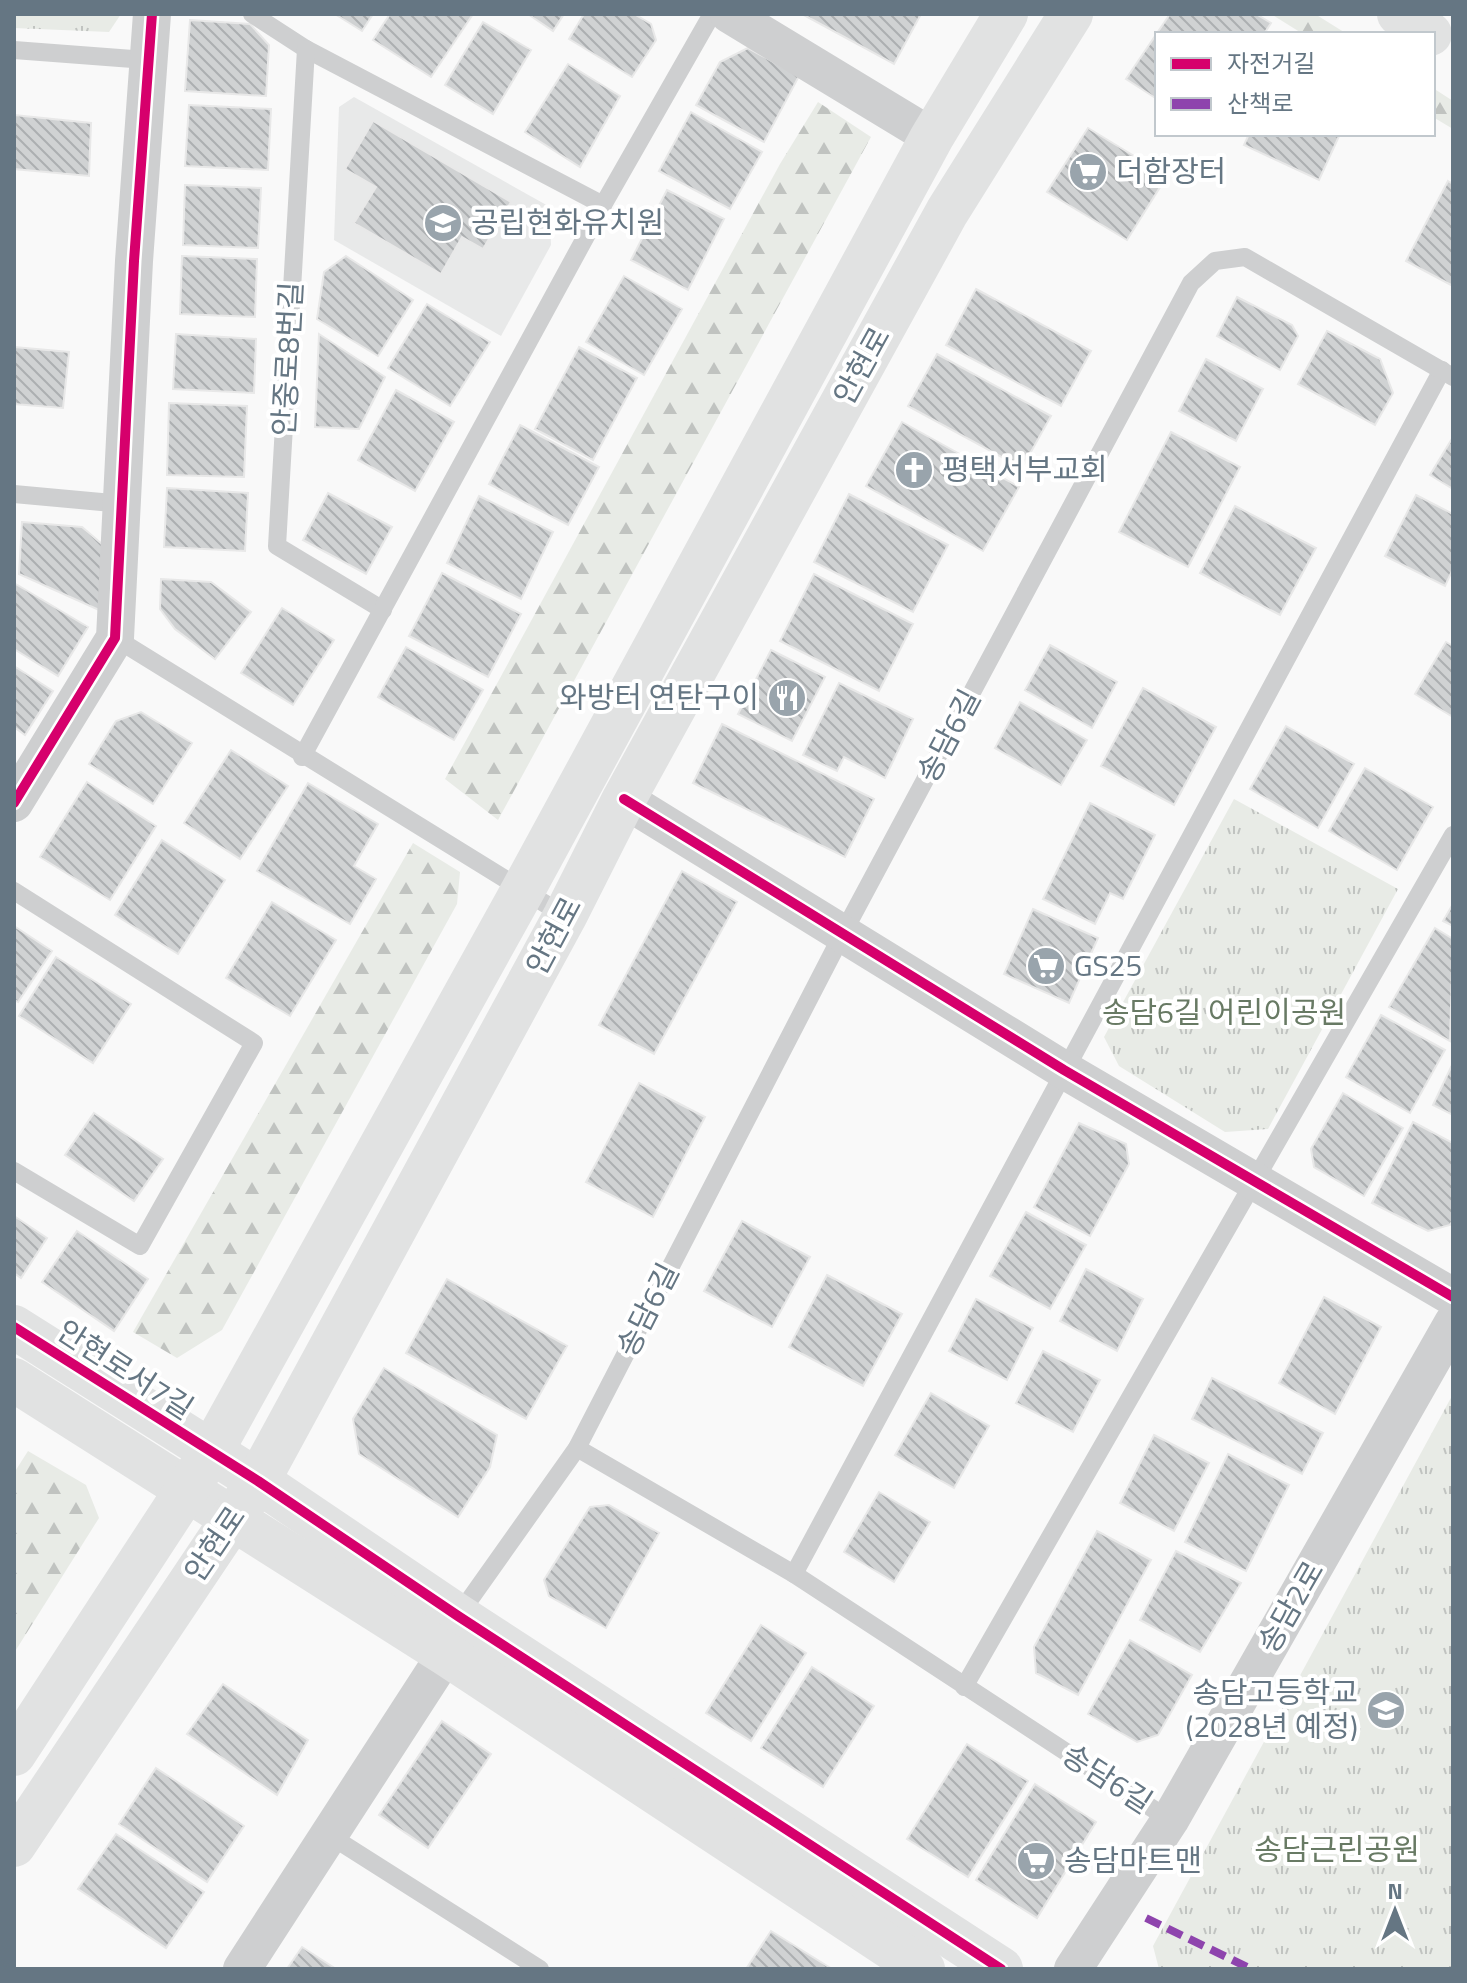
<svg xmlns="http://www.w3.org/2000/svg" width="1467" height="1983" viewBox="0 0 1467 1983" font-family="'Titillium Web','Noto Sans KR',sans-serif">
  <defs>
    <pattern id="forest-firs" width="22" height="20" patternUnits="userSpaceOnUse" patternTransform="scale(2)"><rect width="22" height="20" fill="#e8ebe6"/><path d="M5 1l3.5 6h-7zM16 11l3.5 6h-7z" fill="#c0c3c0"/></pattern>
    <pattern id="park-tufts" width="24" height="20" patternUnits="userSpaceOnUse" patternTransform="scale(2)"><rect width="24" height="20" fill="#e8ebe6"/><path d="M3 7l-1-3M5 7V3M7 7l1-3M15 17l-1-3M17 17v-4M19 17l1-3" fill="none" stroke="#c0c3c0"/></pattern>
    <pattern id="building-back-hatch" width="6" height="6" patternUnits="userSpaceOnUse" patternTransform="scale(2)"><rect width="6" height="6" fill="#d0d2d3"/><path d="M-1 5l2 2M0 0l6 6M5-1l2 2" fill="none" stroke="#acafb1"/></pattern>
  </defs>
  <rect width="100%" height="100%" fill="#f9f9f9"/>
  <!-- built -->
  <path fill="#e8e9e9" d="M354,97L550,207L551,245L501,336L334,240L339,107Z"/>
  <!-- forest -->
  <g fill="url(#forest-firs)">
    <path d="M1271,14H1315L1347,34H1303Z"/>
    <path d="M1433,88L1453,101V129L1433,117Z"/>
    <path d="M818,102L871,137L498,820L445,779L780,164Z"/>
    <path d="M413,843L460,872L457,904L222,1330L177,1358L133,1332Z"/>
    <path d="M28,1451L86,1485L99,1518L14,1653V1473Z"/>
  </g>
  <!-- park -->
  <g fill="url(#park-tufts)">
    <path d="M14,14H121L109,32L14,28Z"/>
    <path d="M1234,799L1398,889L1268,1129L1225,1132L1119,1066L1104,1037Z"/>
    <path d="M1453,1394V1969H1159L1153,1946Z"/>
  </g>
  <!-- building -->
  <g fill="url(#building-back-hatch)" stroke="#e8e8e8" stroke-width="2">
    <path d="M335,14H373L362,31Z"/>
    <path d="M390,14H473L431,77L373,40Z"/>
    <path d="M528,14H564L553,31Z"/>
    <path d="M584,14H634L651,24L656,40L632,77L569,39Z"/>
    <path d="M802,14H921L894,64Z"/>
    <path d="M1170,14H1256L1271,23L1264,34H1157V99L1126,79Z"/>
    <path d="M190,20L250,24L269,45L266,96L185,91Z"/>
    <path d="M483,22L531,50L493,114L445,85Z"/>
    <path d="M748,48L799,76L764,142L696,105L720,62Z"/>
    <path d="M568,64L620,96L580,167L525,132Z"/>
    <path d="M189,105L271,109L268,170L185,166Z"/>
    <path d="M691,112L762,152L730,209L659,171Z"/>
    <path d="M14,115L91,123L89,176L14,169Z"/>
    <path d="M373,121L511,202L483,249L462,237L441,274L354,223L376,187L345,169Z"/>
    <path d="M1088,128L1167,176L1127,240L1047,192Z"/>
    <path d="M1249,134H1340L1319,180L1244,145Z"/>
    <path d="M1448,181L1453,184V286L1406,261Z"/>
    <path d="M185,185L261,188L258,248L183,245Z"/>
    <path d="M667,190L724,219L688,290L631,260Z"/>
    <path d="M182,256L257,259L255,317L180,314Z"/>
    <path d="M346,256L413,300L378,356L317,319L324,272Z"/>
    <path d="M624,276L682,309L644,375L586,342Z"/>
    <path d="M976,289L1091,351L1061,406L946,345Z"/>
    <path d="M1237,297L1292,325L1298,336L1280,370L1217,336Z"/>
    <path d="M427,304L490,342L450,406L388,368Z"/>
    <path d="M1327,331L1380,359L1393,393L1375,425L1298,384Z"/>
    <path d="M176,334L256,339L254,393L173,389Z"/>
    <path d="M319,334L385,377L359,429L315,427Z"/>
    <path d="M14,347L69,352L63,408L14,404Z"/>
    <path d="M579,347L637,378L593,460L535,429Z"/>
    <path d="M937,354L1051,416L1022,468L908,406Z"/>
    <path d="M1206,359L1263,389L1236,441L1179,411Z"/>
    <path d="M396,390L454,422L415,491L358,460Z"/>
    <path d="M169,403L247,406L244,477L167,475Z"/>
    <path d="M902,422L1019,487L983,551L866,486Z"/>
    <path d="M520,425L599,467L568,525L489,484Z"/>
    <path d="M1171,432L1240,467L1188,567L1119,532Z"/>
    <path d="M1453,437V489L1430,475Z"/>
    <path d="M167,488L248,493L245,551L164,547Z"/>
    <path d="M328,493L392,527L366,574L303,540Z"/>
    <path d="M849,494L948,545L913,612L814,562Z"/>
    <path d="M1416,495L1453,514V569L1445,586L1385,556Z"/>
    <path d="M479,496L553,532L521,599L447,563Z"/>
    <path d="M1235,506L1316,548L1280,615L1200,573Z"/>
    <path d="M22,522L82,527L103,545L99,610L19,574Z"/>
    <path d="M442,573L521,614L488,677L409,636Z"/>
    <path d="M814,574L913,624L879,691L780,641Z"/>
    <path d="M161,579L211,582L251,612L215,659L175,629L160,609Z"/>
    <path d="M14,583L88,627L58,676L14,649Z"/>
    <path d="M282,608L334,640L293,705L241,673Z"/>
    <path d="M1446,642L1453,646V717L1415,694Z"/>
    <path d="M1050,645L1117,682L1092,728L1025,690Z"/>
    <path d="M406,647L483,690L454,740L378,697Z"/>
    <path d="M771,650L825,677L792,741L738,714Z"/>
    <path d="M14,666L53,691L25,735L14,727Z"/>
    <path d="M839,683L913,719L885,778L844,757L837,771L803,755Z"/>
    <path d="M1143,688L1216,727L1174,805L1101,766Z"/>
    <path d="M1020,702L1087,740L1061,785L995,748Z"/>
    <path d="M141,712L192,743L153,804L89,764L116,721Z"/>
    <path d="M722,724L874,799L845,857L693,783Z"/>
    <path d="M1286,726L1354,764L1318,828L1250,789Z"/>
    <path d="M231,750L288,786L240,859L184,823Z"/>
    <path d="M1365,768L1433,807L1397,870L1329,831Z"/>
    <path d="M87,782L156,826L110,900L40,857Z"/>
    <path d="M308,783L378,824L354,866L376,879L350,924L257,871Z"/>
    <path d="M1090,803L1155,835L1123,899L1110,893L1095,924L1043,899Z"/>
    <path d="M162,840L225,880L178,954L115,915Z"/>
    <path d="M682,871L737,902L654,1054L599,1025Z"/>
    <path d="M272,902L336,940L290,1016L226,978Z"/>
    <path d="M1453,904V926L1443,921Z"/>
    <path d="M1033,909L1098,938L1069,1003L1004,974Z"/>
    <path d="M14,926L52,951L18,1002L14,1000Z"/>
    <path d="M1435,928L1453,939L1450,1041L1389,1007Z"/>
    <path d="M56,957L131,1004L93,1063L19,1016Z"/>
    <path d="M1381,1015L1445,1050L1410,1113L1346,1077Z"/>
    <path d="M1453,1063V1115L1433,1105Z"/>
    <path d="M639,1083L705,1117L653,1217L586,1182Z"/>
    <path d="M1343,1093L1403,1128L1364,1196L1314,1167L1311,1149Z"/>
    <path d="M94,1113L163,1159L134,1201L65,1155Z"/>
    <path d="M1413,1122L1453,1143V1220L1450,1225L1428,1231L1372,1203Z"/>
    <path d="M1079,1123L1126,1144L1129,1164L1090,1236L1034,1207Z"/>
    <path d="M1026,1212L1086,1245L1050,1309L990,1276Z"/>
    <path d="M14,1216L47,1238L21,1278L14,1273Z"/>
    <path d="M742,1221L810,1257L772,1327L704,1291Z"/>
    <path d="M77,1231L148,1279L114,1331L42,1282Z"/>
    <path d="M1086,1269L1143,1299L1117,1351L1060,1321Z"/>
    <path d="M827,1275L902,1314L863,1386L789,1347Z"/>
    <path d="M447,1279L567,1346L526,1419L406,1353Z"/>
    <path d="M1324,1297L1381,1327L1335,1414L1279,1383Z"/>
    <path d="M976,1299L1033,1328L1007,1380L949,1351Z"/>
    <path d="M1043,1351L1100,1380L1073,1432L1016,1403Z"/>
    <path d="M384,1368L497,1435L490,1467L458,1517L359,1454L353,1419Z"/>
    <path d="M1212,1378L1323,1433L1302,1474L1192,1419Z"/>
    <path d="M931,1393L989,1426L954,1488L895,1455Z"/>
    <path d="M1154,1435L1209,1463L1174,1531L1120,1503Z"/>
    <path d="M1228,1454L1289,1485L1246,1571L1185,1542Z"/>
    <path d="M879,1492L930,1522L894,1582L844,1552Z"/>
    <path d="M609,1505L659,1533L606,1628L549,1596L544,1580L590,1507Z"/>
    <path d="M1097,1531L1151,1560L1078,1695L1036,1673L1034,1647Z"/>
    <path d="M1176,1551L1241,1583L1200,1652L1140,1620Z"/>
    <path d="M761,1625L806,1653L751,1741L706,1713Z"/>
    <path d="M1130,1640L1192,1675L1158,1735L1137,1742L1088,1714Z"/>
    <path d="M812,1667L874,1706L823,1787L761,1748Z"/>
    <path d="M223,1684L308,1740L277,1795L187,1734Z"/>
    <path d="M442,1721L491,1754L428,1848L379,1815Z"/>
    <path d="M967,1744L1028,1781L968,1877L907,1839Z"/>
    <path d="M156,1768L244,1826L207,1882L119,1824Z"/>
    <path d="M1035,1784L1096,1822L1037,1918L976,1880Z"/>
    <path d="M116,1834L204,1892L166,1948L78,1889Z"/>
    <path d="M771,1931L832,1969H746Z"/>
    <path d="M302,1947L336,1969H287Z"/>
  </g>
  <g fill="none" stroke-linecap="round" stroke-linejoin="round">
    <!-- lane -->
    <g stroke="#cecfd0" stroke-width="18">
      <path d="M252,14L306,49L603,205"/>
      <path d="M306,49L277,546L383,610"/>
      <path d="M14,50L146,60"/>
      <path d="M14,494L123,504"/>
      <path d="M115,638L565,916"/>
      <path d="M302,757L603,205L712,14"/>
      <path d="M14,891L254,1043L140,1246L14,1171"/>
      <path d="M577,1448L794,1574L1170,1820"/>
      <path d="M794,1574L1442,370"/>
      <path d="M458,1616L577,1448L842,935L1191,283L1215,261L1245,257L1453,377"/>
      <path d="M964,1687L1453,835"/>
      <path d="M329,1835L540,1969"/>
    </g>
    <!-- street -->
    <g stroke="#cecfd0" stroke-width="38">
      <path d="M729,14L932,137"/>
      <path d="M624,799L1064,1070L1453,1297"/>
      <path d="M14,803L115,638L134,261L152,14"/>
      <path d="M242,1969L446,1654"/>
      <path d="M1073,1969L1170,1820L1453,1323"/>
    </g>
    <!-- secondary -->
    <g stroke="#e1e2e2" stroke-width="44">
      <path d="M1399,14L1430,34"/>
      <path d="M14,1327L258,1481L458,1616L1001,1969"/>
      <path d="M14,1380L446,1654L923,1969"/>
      <path d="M14,1754L210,1454L523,890L932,137L1006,14"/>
      <path d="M14,1845L258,1481L565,916L624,799L947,212L1071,14"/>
    </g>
    <!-- quiet -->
    <path stroke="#8e44ad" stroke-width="8" stroke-dasharray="16 8" stroke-linecap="butt" d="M1146,1918L1251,1969"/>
    <defs>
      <g id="cycleway">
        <path d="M624,799L1064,1070L1453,1297"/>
        <path d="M14,803L115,638L134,261L152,14"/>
        <path d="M14,1327L258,1481L458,1616L1001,1969"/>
      </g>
    </defs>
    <!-- cycleway casing -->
    <use href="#cycleway" stroke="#fff" stroke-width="15"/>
    <!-- cycleway -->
    <use href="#cycleway" stroke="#d6006c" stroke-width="10"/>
  </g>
  <!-- icons -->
  <defs>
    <symbol id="supermarket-disc" viewBox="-11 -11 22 22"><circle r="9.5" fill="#99a4ac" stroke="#fff"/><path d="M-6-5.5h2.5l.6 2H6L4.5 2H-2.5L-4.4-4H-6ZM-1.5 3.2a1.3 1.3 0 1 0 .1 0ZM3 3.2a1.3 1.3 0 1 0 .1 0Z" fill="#fff"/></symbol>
    <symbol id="school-disc" viewBox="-11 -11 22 22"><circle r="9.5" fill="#99a4ac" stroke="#fff"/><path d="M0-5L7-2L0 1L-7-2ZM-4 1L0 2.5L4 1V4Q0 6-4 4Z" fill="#fff"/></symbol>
    <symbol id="church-disc" viewBox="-11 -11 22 22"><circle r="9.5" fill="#99a4ac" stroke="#fff"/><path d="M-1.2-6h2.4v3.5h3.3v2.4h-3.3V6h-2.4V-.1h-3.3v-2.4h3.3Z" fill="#fff"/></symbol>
    <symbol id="restaurant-disc" viewBox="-11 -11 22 22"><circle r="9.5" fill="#99a4ac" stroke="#fff"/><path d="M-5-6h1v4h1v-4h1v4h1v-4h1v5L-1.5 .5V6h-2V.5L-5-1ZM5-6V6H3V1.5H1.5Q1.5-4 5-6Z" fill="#fff"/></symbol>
  </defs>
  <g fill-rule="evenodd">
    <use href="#supermarket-disc" x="1066" y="150" width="44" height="44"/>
    <use href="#school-disc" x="421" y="201" width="44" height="44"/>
    <use href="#church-disc" x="892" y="448" width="44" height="44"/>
    <use href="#restaurant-disc" x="765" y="676" width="44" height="44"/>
    <use href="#supermarket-disc" x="1024" y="944" width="44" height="44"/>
    <use href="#school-disc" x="1364" y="1688" width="44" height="44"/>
    <use href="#supermarket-disc" x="1014" y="1839" width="44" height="44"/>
  </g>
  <g text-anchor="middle" stroke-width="8" stroke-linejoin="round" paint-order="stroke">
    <!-- poi labels -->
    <g font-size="30" fill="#657683" stroke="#fff" text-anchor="start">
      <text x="1116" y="182">더함장터</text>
      <text x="471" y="233">공립현화유치원</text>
      <text x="942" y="480">평택서부교회</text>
      <text x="759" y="708" text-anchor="end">와방터 연탄구이</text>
      <text x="1074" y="976">GS25</text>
      <text x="1358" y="1703" text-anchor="end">송담고등학교<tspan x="1358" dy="34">(2028년 예정)</tspan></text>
      <text x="1064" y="1871">송담마트맨</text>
    </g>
    <!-- street labels -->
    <g font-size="30" fill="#657683" stroke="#fff">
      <text transform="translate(288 359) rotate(-87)" y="10">안중로8번길</text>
      <text transform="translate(862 366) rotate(-61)" y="10">안현로</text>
      <text transform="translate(949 736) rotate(-62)" y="10">송담6길</text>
      <text transform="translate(554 936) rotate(-62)" y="10">안현로</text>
      <text transform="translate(648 1310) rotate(-63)" y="10">송담6길</text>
      <text transform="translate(125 1370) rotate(33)" y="10">안현로서7길</text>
      <text transform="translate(215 1544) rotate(-56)" y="10">안현로</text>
      <text transform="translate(1291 1607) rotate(-60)" y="10">송담2로</text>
      <text transform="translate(1107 1779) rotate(33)" y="10">송담6길</text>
    </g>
    <!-- park labels -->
    <g font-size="30" fill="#687a64" stroke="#fff">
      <text x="1224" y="1023">송담6길 어린이공원</text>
      <text x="1337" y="1860">송담근린공원</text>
    </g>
  </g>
  <!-- border -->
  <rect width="1467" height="1983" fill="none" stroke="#657683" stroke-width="32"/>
  <!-- legend -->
  <rect x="1155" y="32" width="280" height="104" fill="#ffffff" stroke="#c1c8cd" stroke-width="2"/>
  <rect x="1171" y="58" width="40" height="12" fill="#d6006c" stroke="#c1c8cd" stroke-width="2"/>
  <text x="1227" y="72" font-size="24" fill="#657683">자전거길</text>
  <rect x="1171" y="98" width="40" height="12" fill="#8e44ad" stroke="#c1c8cd" stroke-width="2"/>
  <text x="1227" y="112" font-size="24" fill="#657683">산책로</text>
  <!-- north arrow -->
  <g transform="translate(1395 1911)" stroke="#ffffff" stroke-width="6" paint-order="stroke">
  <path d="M0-6L14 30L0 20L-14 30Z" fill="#657683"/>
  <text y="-12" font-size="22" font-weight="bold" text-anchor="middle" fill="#657683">N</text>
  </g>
</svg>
